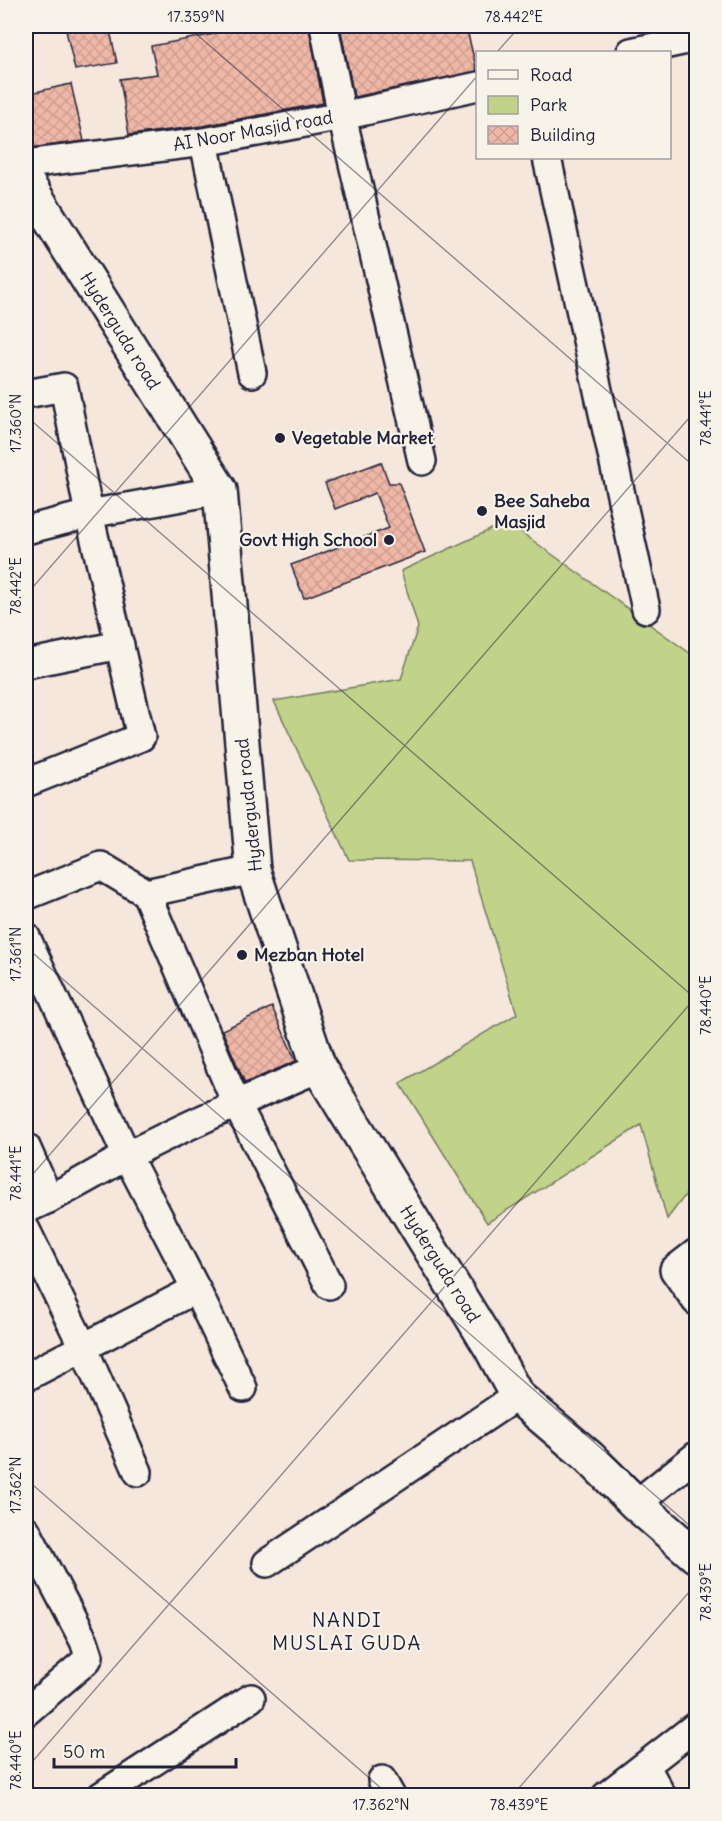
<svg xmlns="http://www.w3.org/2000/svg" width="722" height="1821" viewBox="0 0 722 1821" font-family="Delius,sans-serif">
  <defs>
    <pattern id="building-cross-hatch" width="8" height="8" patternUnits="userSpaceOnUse" patternTransform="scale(1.5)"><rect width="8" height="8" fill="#efb7a6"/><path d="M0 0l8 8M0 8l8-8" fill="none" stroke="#cd9d90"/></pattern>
  </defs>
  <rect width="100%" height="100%" fill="#f5e7db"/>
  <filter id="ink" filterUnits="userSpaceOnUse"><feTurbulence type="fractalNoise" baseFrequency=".0167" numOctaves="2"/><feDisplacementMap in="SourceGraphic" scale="12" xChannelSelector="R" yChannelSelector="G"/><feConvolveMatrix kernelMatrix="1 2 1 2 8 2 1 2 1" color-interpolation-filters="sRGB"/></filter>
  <g filter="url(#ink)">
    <!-- park -->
    <path fill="#c1d388" stroke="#727a62" stroke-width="1.5" d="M507,522L691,654L696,664V1181L667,1219L641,1125L487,1223L400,1083L517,1014L470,861L349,860L274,701L401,679L418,627L401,571Z"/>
    <!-- building -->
    <g fill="url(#building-cross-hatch)" stroke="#22223b" stroke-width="1.5">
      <path d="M65,26H109L117,63L75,70Z"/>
      <path d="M214,26H309L323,103L202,126L129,135L120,79L157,74L151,46L215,34Z"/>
      <path d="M340,26H466L477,71L354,97Z"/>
      <path d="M71,84L84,141L30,148L26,141V94Z"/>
      <path d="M381,462L389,483H399L425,552L304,598L291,565L389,528L375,493L335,509L325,483Z"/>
      <path d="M272,1007L296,1061L245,1083L222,1030Z"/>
    </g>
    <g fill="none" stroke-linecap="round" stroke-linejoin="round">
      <defs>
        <g id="minor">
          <path d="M324,26L342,116L422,461"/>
          <path d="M631,52L696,38"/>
          <path d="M204,142L252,373"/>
          <path d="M547,158L646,609"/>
          <path d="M26,164L204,142L342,116L478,86"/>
          <path d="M26,394L64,387L89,514L141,737L26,783"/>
          <path d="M26,530L89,514L220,490"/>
          <path d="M26,664L120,645"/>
          <path d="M146,893L236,1103L329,1285"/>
          <path d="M26,896L101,866L146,893L253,870"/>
          <path d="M26,937L127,1156L196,1289L243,1388"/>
          <path d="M26,1147L49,1199"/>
          <path d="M26,1209C61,1195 93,1174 127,1156C190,1123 255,1096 319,1068"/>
          <path d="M26,1230L83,1347L138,1472"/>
          <path d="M696,1253L674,1270L696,1301"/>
          <path d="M26,1377L196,1289"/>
          <path d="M636,1504L696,1456"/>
          <path d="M26,1530L84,1641L89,1656L87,1660L26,1712"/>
          <path d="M267,1563L517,1396"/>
          <path d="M646,1767L662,1796"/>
          <path d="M382,1780L391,1796"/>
          <path d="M101,1796L251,1698"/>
          <path d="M606,1796L696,1726"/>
        </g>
        <path id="tertiary" d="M26,181L220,490L253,870L319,1068L490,1346L517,1396L589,1457L636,1504L696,1556"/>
      </defs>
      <!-- minor casing -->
      <use href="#minor" stroke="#22223b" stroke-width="32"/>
      <!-- tertiary casing -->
      <use href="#tertiary" stroke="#22223b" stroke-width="38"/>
      <!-- minor -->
      <use href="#minor" stroke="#f7f3e8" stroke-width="27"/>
      <!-- tertiary -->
      <use href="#tertiary" stroke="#f7f3e8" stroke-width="33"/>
    </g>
  </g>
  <!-- ticks -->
  <path fill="none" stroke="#22223b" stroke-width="1.5" stroke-opacity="0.45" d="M187,26L696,468M497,52L520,26M26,416L696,999M26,595L478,75M26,947L696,1531M26,1182L696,410M26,1479L390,1796M26,1769L696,997M512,1796L696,1584"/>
  <!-- markers -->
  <g fill="#22223b" stroke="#f7f3e8" stroke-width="2">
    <circle cx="280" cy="438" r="6"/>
    <circle cx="482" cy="511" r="6"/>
    <circle cx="389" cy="540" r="6"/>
    <circle cx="242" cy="955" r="6"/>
  </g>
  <g text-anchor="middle" stroke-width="4.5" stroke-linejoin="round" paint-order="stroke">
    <!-- street labels -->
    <g font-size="18" fill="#22223b" stroke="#f7f3e8">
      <text transform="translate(253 131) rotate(-10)" y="6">AI Noor Masjid road</text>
      <text transform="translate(120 331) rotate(58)" y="6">Hyderguda road</text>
      <text transform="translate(249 805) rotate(-96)" y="6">Hyderguda road</text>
      <text transform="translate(440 1264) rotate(58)" y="6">Hyderguda road</text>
    </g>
    <!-- poi labels -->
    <g font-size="18" font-weight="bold" fill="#22223b" stroke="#f7f3e8" text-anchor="start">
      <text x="292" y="444">Vegetable Market</text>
      <text x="494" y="507">Bee Saheba<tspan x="494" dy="21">Masjid</tspan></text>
      <text x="377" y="546" text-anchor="end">Govt High School</text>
      <text x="254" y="961">Mezban Hotel</text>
    </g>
    <!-- neighbourhood labels -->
    <g font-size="20" letter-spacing="1.5" fill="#22223b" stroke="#f7f3e8">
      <text x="347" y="1627">NANDI<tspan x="347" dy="23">MUSLAI GUDA</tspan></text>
    </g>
  </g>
  <!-- margin -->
  <rect width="722" height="1821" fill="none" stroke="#f7f3e8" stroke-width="66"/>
  <!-- legend -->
  <rect x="476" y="51" width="195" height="108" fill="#f7f3e8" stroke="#a29fa3" stroke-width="1.5"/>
  <rect x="488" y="70" width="30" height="9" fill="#f7f3e8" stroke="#a29fa3" stroke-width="1.5"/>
  <text x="530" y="81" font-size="18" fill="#22223b">Road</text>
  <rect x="488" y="96" width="30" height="18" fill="#c1d388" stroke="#a29fa3" stroke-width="1.5"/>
  <text x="530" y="111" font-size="18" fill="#22223b">Park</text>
  <rect x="488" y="126" width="30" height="18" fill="url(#building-cross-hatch)" stroke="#a29fa3" stroke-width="1.5"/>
  <text x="530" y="141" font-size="18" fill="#22223b">Building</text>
  <!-- scale -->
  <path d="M54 1758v9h182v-9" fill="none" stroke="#22223b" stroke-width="3"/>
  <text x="63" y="1758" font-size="18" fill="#22223b" stroke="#f7f3e8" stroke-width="4.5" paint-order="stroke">50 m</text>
  <rect x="33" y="33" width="656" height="1755" fill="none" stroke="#22223b" stroke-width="2"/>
  <g font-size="15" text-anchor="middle" fill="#22223b">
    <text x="196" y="22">17.359°N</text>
    <text x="514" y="22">78.442°E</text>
    <text transform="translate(706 418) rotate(-90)" y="5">78.441°E</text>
    <text transform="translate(16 423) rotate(-90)" y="5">17.360°N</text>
    <text transform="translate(16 586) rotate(-90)" y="5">78.442°E</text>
    <text transform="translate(16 954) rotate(-90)" y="5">17.361°N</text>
    <text transform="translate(706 1005) rotate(-90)" y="5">78.440°E</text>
    <text transform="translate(16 1173) rotate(-90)" y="5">78.441°E</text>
    <text transform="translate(16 1485) rotate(-90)" y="5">17.362°N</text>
    <text transform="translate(706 1592) rotate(-90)" y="5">78.439°E</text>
    <text transform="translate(16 1760) rotate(-90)" y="5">78.440°E</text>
    <text x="381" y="1810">17.362°N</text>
    <text x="519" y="1810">78.439°E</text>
  </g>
</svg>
